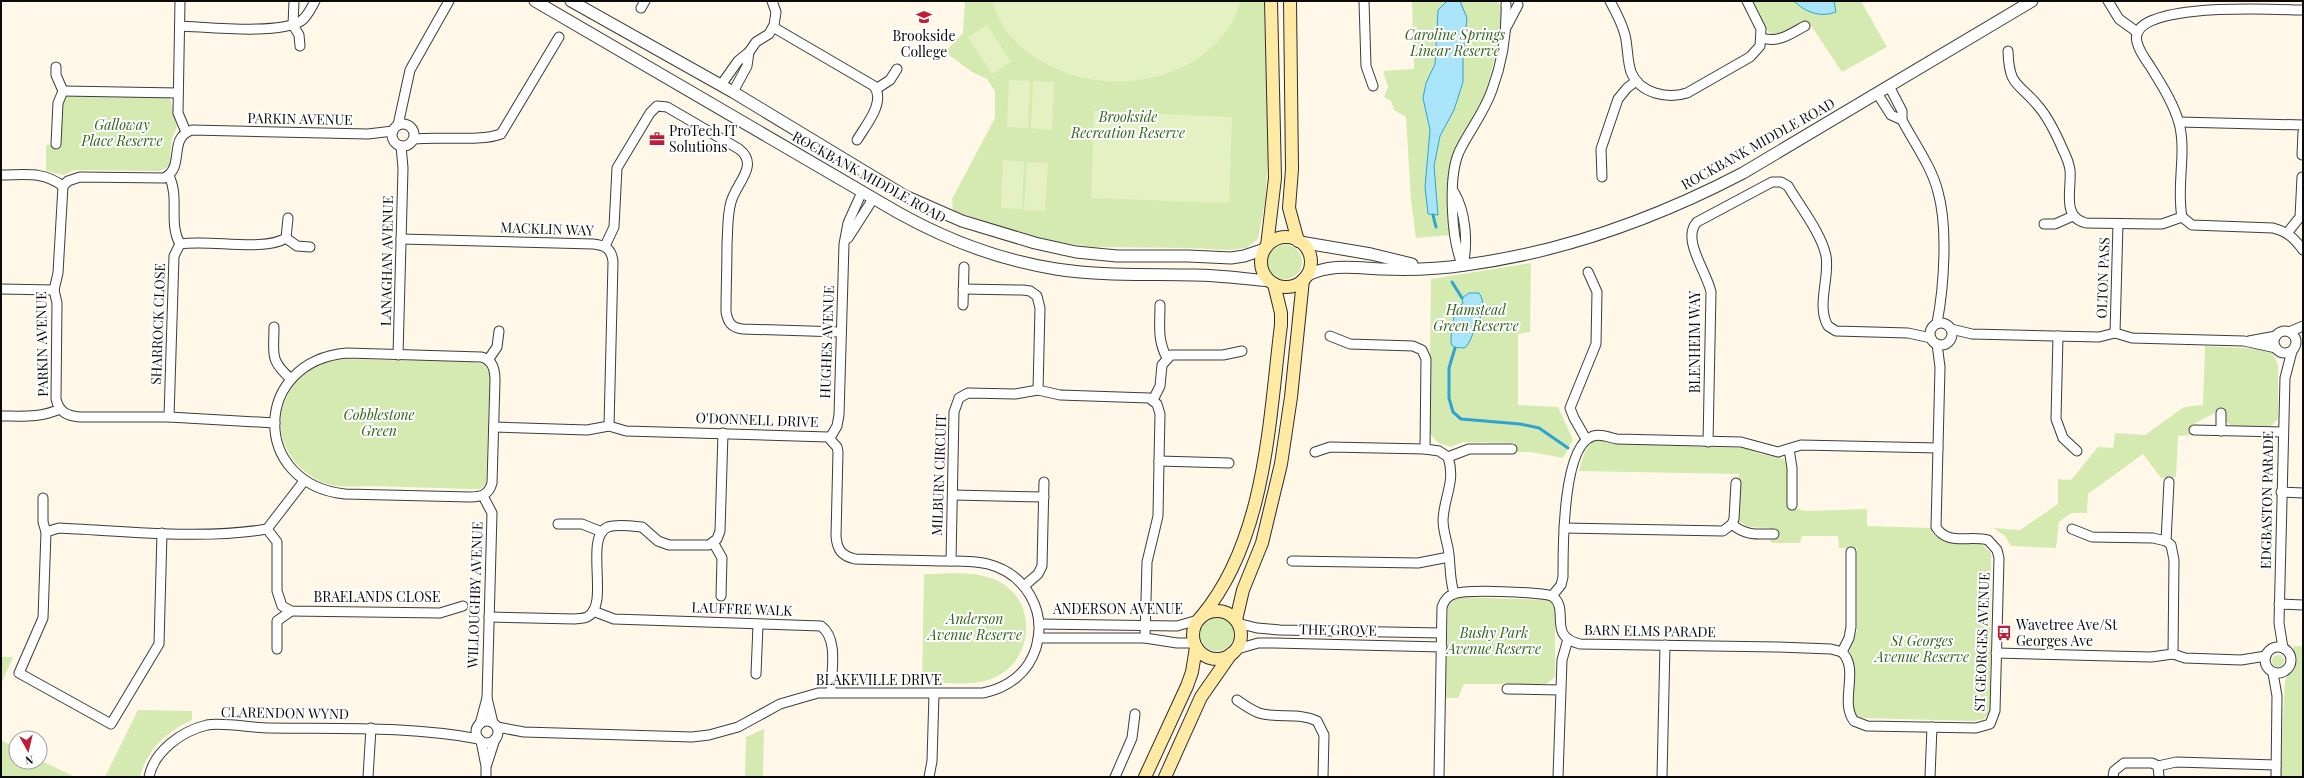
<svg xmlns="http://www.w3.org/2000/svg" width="2304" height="778" viewBox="0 0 2304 778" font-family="'Playfair Display',serif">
  <rect width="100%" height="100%" fill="#fff8e8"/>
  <!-- green -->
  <g fill="#d5eab1">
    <path d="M965,1H1264L1268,162L1265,201L1258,239L1246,248L1229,250L1189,248L1092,247L1038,239L953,211L952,199L995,118V91L987,79L972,72L945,52L963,33Z"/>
    <path d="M1412,1H1497L1506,15L1485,95L1451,159L1448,173L1451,235L1416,238L1411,200L1406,117L1394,110L1391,101L1384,97L1388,87L1383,71L1414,69Z"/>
    <path d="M1752,1H1861L1887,47L1842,72L1808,21C1768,43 1772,42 1752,1Z"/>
    <path d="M66,95H164L170,98L177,127L172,138L169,166L160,171L74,170L64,175L46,171V145L61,144V105Z"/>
    <circle cx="1285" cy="262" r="17"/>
    <path d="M1531,263L1530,332L1518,334V405L1558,407L1573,440L1563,458L1531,452H1516L1515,443L1463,442L1451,447L1437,442L1429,432L1431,279Z"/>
    <path d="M2205,346L2262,349L2272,352L2278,365V419L2270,427L2231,426L2226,421V412H2216L2194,424L2193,435L2178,436L2176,477L2161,478L2143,454L2088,494L2087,513H2071L2059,522L2056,548L2011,546L2005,536L1993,528L2020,530L2058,504V479L2071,480L2098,447L2113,448L2115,433L2145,435L2184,407L2203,405Z"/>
    <path d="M345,359L474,362L485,365L490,375L486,484L480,489H471C437,488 404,487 370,486C358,486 343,488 331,485C295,475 270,437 285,401C297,372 316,364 345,359Z"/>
    <path d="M1598,439L1614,444L1745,448L1761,454L1780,457L1787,462L1788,507L1807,511L1867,509V526L1932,528L1933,534L1946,542L1980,543L1991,553L1990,712L1984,719L1975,721L1861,718L1855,714L1852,708L1853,659L1849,649L1857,631V548H1839L1838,536H1802L1800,543H1771L1770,528L1748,527L1739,521V474L1579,471C1583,459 1584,444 1598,439Z"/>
    <path d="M924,574C947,574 974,570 996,580C1039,599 1035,663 991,679C970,687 944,682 922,682Z"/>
    <path d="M1460,597L1550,600L1555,608V677L1546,684H1464L1458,698H1445L1448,607L1454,600Z"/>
    <circle cx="1217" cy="634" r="17"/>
    <path d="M2294,646H2303V777H2280L2285,680L2296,662L2292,652Z"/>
    <circle cx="2278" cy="661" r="6"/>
    <path d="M1,657H13L1,684Z"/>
    <path d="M138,710L192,711V720C166,732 147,749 140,777H105Z"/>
    <path d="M764,729L763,777H745L746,737Z"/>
    <path d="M1,740L16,748V762H40V760L75,777H1Z"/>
  </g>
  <!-- pitch -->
  <g fill="#e6f1c3">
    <path d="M993,1H1240C1238,15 1228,30 1218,41C1173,89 1091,94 1036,58C1016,45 998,25 993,1Z"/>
    <path d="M987,25L1011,62L992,74L968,37Z"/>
    <path d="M1009,80L1030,81L1028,128L1007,127Z"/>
    <path d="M1033,81L1054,82L1052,130L1031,128Z"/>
    <path d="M1094,111L1232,117L1229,203L1091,198Z"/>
    <path d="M1003,160L1024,162L1022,209L1001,208Z"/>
    <path d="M1027,162L1048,163L1045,211L1024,210Z"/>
  </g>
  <!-- water -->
  <g fill="#aae4f8" stroke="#2fa3d2">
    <path d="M1447,1H1460L1467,18L1463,56V82L1454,110L1440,136L1434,166L1438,215L1428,214L1425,187L1430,130L1423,98L1426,83L1435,64L1438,10Z"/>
    <path d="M1794,1H1834L1836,12C1820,18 1805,12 1794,1Z"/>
    <path d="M1469,293H1479C1486,303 1481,309 1480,320C1475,325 1470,346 1464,348C1461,348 1459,347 1455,348L1451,344C1451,332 1452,311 1463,303L1462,298Z"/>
  </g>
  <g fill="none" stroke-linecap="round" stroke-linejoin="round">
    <!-- stream -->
    <g stroke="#2fa3d2" stroke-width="3">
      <path d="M1433,215L1436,227"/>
      <path d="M1452,282L1462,298"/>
      <path d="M1455,348L1449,368V398L1453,412L1461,419L1520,424L1539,428L1568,448"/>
    </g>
    <defs>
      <g id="minor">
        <path d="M180,1L178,113L186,132"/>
        <path d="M294,1L293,25L299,35L300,46"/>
        <path d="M1364,1L1366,66L1373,86"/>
        <path d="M1610,1C1616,12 1622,23 1625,35C1628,47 1627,60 1631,72C1640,94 1668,99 1687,93L1750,57L1760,46L1761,29L1747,1"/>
        <path d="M2108,1L2119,19L2137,32"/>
        <path d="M641,8L645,1"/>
        <path d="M2303,10C2279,10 2126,0 2137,42C2139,51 2145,59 2150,66C2161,84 2173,102 2179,123C2187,153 2176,186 2182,217L2192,225L2273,228C2288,232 2294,238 2303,250"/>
        <path d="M180,26C209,27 278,35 301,21C308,16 311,8 315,1"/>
        <path d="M1507,26L1518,5"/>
        <path d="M773,27L874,86C886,102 866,125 857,140"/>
        <path d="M1762,38C1779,43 1790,34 1805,26"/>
        <path d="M2008,51C2009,88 2019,82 2039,107C2049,119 2057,136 2063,150C2066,156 2069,163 2070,170C2072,189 2061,217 2086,223L2152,224H2162L2182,217"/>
        <path d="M56,67V75L63,91L58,103L56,144"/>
        <path d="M721,85L738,61L749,52L756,42L769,34L774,25L776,12L772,1"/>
        <path d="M1889,86L1902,111V120C1914,143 1932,167 1938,192C1948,227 1944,287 1937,323"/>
        <path d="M876,89L890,80L897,69"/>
        <path d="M63,91L178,93"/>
        <path d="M733,92L747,66L749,52"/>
        <path d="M1877,93L1891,115L1902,120"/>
        <path d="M2179,122L2303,125"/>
        <circle cx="403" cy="135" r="11"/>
        <path d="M398,125L410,70L449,1"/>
        <path d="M414,139C439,136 480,142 501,134L559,37"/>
        <path d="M2302,155L2303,132"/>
        <path d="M1,175C26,175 42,171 63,186"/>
        <path d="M169,176C180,198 168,223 180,244"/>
        <path d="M1602,177L1601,149L1618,99L1627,88L1636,81"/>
        <path d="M1454,192C1466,212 1468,243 1463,266"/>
        <path d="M2044,224H2055L2073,216"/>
        <path d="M2288,232L2300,217L2302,177"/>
        <path d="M286,238L297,246L310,247"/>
        <path d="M848,238L873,199"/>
        <path d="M401,239L593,244C605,245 612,249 613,262L609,426"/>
        <path d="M605,246L614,227L617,168L650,113L657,106L667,107L739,149C760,165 736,183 731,202C727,216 728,230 727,244C727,267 726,289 726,312C728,323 732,328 743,329L840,332"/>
        <path d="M1463,266C1451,241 1448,177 1459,152C1469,131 1484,113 1492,90C1502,63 1507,32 1506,4"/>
        <path d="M1,289L54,290"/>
        <path d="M963,289L1023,290L1030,291L1037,296L1040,308L1038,390"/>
        <path d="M963,305L964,267"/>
        <path d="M1160,305C1160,324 1157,340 1167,358"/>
        <circle cx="1941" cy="334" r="11"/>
        <path d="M274,327C274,354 269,360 291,379"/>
        <path d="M1951,329L1972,334L2099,337L2115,333L2132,338L2244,341L2276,348"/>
        <circle cx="2285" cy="342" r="11"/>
        <path d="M2289,332L2303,326"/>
        <path d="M2115,333L2118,224"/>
        <path d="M1330,336L1350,344L1413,346L1422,350L1426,359L1425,449"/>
        <path d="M2058,336L2056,419L2063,438L2077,451"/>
        <path d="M2249,341L2276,336"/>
        <path d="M347,353L481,357C492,359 495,369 495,380L492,483C489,494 482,497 470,497L345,494C250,484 252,361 347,353Z"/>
        <path d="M398,355L403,168L401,146"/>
        <path d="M488,360L497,347L499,331"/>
        <path d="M1153,400L1160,386L1162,365L1171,355H1223L1242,351"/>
        <path d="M1,416C22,416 40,418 60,409"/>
        <path d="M169,417L174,256L180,244C209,239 264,252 286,238L288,218"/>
        <path d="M275,423L169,417H80C67,416 59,412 56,399L57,303L54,290L58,273L63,186L68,181L80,177L164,178C186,167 167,138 192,130L368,134L393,131"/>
        <path d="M494,427L587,430L609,426L626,431L828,437L837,447L838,452L836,536C837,550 842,556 855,559C883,560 912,560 940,561C956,561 973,560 988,564C1026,574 1047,611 1036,648C1028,673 1008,688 983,693H818L780,704L738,727L709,735L692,737L524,732L497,727"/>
        <path d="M2194,430L2283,432"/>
        <path d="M2221,431V413"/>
        <path d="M830,438L837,426L839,415L844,244L848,223L862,192"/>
        <path d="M1586,439L1574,418L1570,408L1596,344L1597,292L1588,272"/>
        <path d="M1708,442L1711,292C1707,272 1681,239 1697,222L1772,182H1781L1788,186C1799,205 1822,234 1826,256C1830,277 1816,306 1828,326L1836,331L1908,333L1931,338"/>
        <path d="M1789,449L1792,468V505"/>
        <path d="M1315,452L1330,447L1425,449L1439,451L1448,457C1456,482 1444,496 1443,520C1443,530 1446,538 1448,548C1451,564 1449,578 1454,593"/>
        <path d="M1448,457L1469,449H1512"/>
        <path d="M1159,461L1229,463"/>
        <path d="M2281,492L2303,493"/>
        <path d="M953,495L1044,497"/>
        <path d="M483,496L492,513L487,698L493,723"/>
        <path d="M43,498V522L46,532L43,618L19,673L111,724L159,644L162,533"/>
        <path d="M558,524H582L602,532"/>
        <path d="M1732,524C1745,536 1758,534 1774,534"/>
        <path d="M1564,528L1723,531L1732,524L1734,519L1736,483"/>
        <path d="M267,529L277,542V591L282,606L291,611L440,613L463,606"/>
        <path d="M2072,529L2092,537L2153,538L2166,541L2171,545L2174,560L2173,654"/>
        <path d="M46,532L59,528C124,531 203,540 267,529L304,481"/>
        <path d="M2166,541L2169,482"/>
        <path d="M713,542L722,558L721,596"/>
        <path d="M1851,552V627L1849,638L1842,652C1860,670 1839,701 1854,721L1867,726L1976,728L1990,724L1995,711L1999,558L1997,550L1988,540C1970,535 1947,546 1936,527L1940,367L1937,344"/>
        <path d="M951,561L954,412L959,398L968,393L1015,394L1038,390L1060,395L1149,398L1157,404L1160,414L1159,461L1158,516L1147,562L1145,638"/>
        <path d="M1292,561L1418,563L1449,557"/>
        <path d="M1024,586L1038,574L1042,566L1044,482"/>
        <path d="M1552,596L1561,585L1563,577C1563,550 1562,446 1593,436C1602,433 1609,438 1617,439L1741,442L1778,452L1801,445L1938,448"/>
        <path d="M2279,604L2303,605"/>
        <path d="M593,611L614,619L821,626C839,639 831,672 831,692"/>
        <path d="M489,617L575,619C579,618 583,619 587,617C611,606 583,537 608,527C617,524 632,526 642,527L658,541L669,545H709L717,539L720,531L723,433"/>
        <path d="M1237,623L1257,628L1280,630L1441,633"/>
        <path d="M1039,624L1177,626L1198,620"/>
        <path d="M1038,638H1145L1177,643H1194"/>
        <circle cx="2278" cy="660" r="13"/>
        <path d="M2283,648L2279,623L2285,378L2292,351"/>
        <path d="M277,649V621L291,611"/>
        <path d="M1234,650L1258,643H1274L1442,647"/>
        <path d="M1996,653L2151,657L2173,654L2185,658L2241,660L2266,656"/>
        <path d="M2273,673L2277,696L2276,777"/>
        <path d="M756,674L758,625"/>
        <path d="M1507,689L1560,690"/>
        <path d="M1237,700C1244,705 1251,710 1259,713C1278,719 1299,712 1317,721L1324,735L1323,777"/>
        <circle cx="487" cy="732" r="11"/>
        <path d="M480,724L487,698"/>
        <path d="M481,741L486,766V777"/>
        <path d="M487,764L495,739"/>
        <path d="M2158,766L2176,762L2276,765"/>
        <path d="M149,777C154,751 182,731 207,725C222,722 253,728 270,728C340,729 410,726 479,739"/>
        <path d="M368,777L371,728"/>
        <path d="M929,777L932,761L934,694"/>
        <path d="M1115,777L1132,738L1135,714"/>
        <path d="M1439,777L1442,607C1444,601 1447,596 1454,594C1466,589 1539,592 1552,596C1571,609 1546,636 1580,644L1777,647L1831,649L1842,652"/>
        <path d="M1558,777L1562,660L1568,639"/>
        <path d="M1662,777L1665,645"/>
        <path d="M1930,777L1932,727"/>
        <path d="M2113,777L2114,771L2124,763H2152L2158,766L2159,777"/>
      </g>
      <g id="tertiary">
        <path d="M535,1L897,212C945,239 1000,260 1056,269C1102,276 1148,274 1194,275C1220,275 1245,279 1270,281"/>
        <path d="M571,1L733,92L905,196L962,221L1035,243L1076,252L1117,256H1188L1231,258L1244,256L1265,249"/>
        <path d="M1300,242L1371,254L1412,264"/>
        <path d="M1306,276C1331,263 1356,268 1383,269C1410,270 1439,269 1465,265C1564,252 1655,219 1743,173L2032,1"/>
      </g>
      <g id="secondary">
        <path d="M1290,1L1292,169L1289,208L1298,241"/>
        <circle cx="1286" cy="262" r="25"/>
        <path d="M1267,246L1275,178L1271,1"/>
        <circle cx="1217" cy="635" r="24"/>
        <path d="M1201,617C1266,540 1269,421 1281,325V313L1274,284"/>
        <path d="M1236,620L1243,590L1262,543L1281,464L1291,397L1303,280"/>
        <path d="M1145,777L1187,686L1192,672L1196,647"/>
        <path d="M1165,777L1201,697L1231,654"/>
      </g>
    </defs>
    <!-- minor casing -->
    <use href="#minor" stroke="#3d3d3d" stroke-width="11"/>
    <!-- tertiary casing -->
    <use href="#tertiary" stroke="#3d3d3d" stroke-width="13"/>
    <!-- secondary casing -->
    <use href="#secondary" stroke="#2c2c2c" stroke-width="14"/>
    <!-- minor -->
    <use href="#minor" stroke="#fff" stroke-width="9"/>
    <!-- tertiary -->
    <use href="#tertiary" stroke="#fff" stroke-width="11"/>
    <!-- secondary -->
    <use href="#secondary" stroke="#ffeaa3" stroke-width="12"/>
  </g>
  <!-- icons -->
  <defs>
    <symbol id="school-bare" viewBox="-9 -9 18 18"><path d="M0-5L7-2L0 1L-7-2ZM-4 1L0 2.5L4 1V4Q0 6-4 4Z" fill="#bf1e38" stroke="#fff" stroke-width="2.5" paint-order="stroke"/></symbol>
    <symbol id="office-bare" viewBox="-9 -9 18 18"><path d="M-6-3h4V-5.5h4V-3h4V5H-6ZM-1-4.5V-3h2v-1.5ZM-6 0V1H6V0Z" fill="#bf1e38" stroke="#fff" stroke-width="2.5" paint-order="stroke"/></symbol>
    <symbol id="bus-bare" viewBox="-9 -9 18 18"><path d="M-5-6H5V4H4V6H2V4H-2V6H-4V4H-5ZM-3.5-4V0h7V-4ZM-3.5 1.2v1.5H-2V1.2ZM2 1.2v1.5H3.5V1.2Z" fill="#bf1e38" stroke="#fff" stroke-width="2.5" paint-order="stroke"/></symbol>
  </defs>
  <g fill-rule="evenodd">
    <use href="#school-bare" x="913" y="6" width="22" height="22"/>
    <use href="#office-bare" x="646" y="128" width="22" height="22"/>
    <use href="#bus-bare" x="1993" y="622" width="22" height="22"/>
  </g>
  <g text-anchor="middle" stroke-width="4" stroke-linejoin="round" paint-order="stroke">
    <!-- park labels -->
    <g font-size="14" font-style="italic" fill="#316319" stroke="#fff">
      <text x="1455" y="40">Caroline Springs<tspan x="1455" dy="16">Linear Reserve</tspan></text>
      <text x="1128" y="122">Brookside<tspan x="1128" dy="16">Recreation Reserve</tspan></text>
      <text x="122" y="130">Galloway<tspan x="122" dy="16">Place Reserve</tspan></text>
      <text x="1476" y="315">Hamstead<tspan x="1476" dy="16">Green Reserve</tspan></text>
      <text x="379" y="420">Cobblestone<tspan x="379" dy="16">Green</tspan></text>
      <text x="975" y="624">Anderson<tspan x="975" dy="16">Avenue Reserve</tspan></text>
      <text x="1494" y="638">Bushy Park<tspan x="1494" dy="16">Avenue Reserve</tspan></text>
      <text x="1922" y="646">St Georges<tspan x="1922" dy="16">Avenue Reserve</tspan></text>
    </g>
    <!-- poi labels -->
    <g font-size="14" fill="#0a0a0a" stroke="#fff" text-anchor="start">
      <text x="924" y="41" text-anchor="middle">Brookside<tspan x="924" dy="16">College</tspan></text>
      <text x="669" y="136">ProTech IT<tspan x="669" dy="16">Solutions</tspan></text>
      <text x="2016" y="630">Wavetree Ave/St<tspan x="2016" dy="16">Georges Ave</tspan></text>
    </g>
    <!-- street labels -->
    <g font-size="14" fill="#0a0a0a" stroke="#fff">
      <text transform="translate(300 119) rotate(1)" y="5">PARKIN AVENUE</text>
      <text transform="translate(1758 144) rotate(-29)" y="5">ROCKBANK MIDDLE ROAD</text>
      <text transform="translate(869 177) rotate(29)" y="5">ROCKBANK MIDDLE ROAD</text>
      <text transform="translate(547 229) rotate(2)" y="5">MACKLIN WAY</text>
      <text transform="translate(387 261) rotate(-89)" y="5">LANAGHAN AVENUE</text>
      <text transform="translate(2103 278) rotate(-88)" y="5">OLTON PASS</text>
      <text transform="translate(158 324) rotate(-88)" y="5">SHARROCK CLOSE</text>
      <text transform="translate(827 342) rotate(-88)" y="5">HUGHES AVENUE</text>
      <text transform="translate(1695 342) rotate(-90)" y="5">BLENHEIM WAY</text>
      <text transform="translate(42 344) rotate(-91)" y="5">PARKIN AVENUE</text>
      <text transform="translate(757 420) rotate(2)" y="5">O'DONNELL DRIVE</text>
      <text transform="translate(939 475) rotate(-88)" y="5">MILBURN CIRCUIT</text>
      <text transform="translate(2267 500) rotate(-89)" y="5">EDGBASTON PARADE</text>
      <text transform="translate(475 595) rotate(-88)" y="5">WILLOUGHBY AVENUE</text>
      <text x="377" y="602">BRAELANDS CLOSE</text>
      <text transform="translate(742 609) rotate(2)" y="5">LAUFFRE WALK</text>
      <text x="1118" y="614">ANDERSON AVENUE</text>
      <text transform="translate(1338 630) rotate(1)" y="5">THE GROVE</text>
      <text transform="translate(1650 631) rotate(1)" y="5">BARN ELMS PARADE</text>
      <text transform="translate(1982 642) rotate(-88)" y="5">ST GEORGES AVENUE</text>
      <text x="879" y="685">BLAKEVILLE DRIVE</text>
      <text transform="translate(285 713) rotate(1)" y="5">CLARENDON WYND</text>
    </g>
  </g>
  <!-- border -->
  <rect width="2304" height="778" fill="none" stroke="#0a0a0a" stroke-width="4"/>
  <!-- north arrow -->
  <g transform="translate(28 750) rotate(172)"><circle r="19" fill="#ffffff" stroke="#9d9d9d"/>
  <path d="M0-3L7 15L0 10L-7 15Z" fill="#bf1e38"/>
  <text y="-6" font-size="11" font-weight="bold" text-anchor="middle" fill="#0a0a0a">N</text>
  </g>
</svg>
